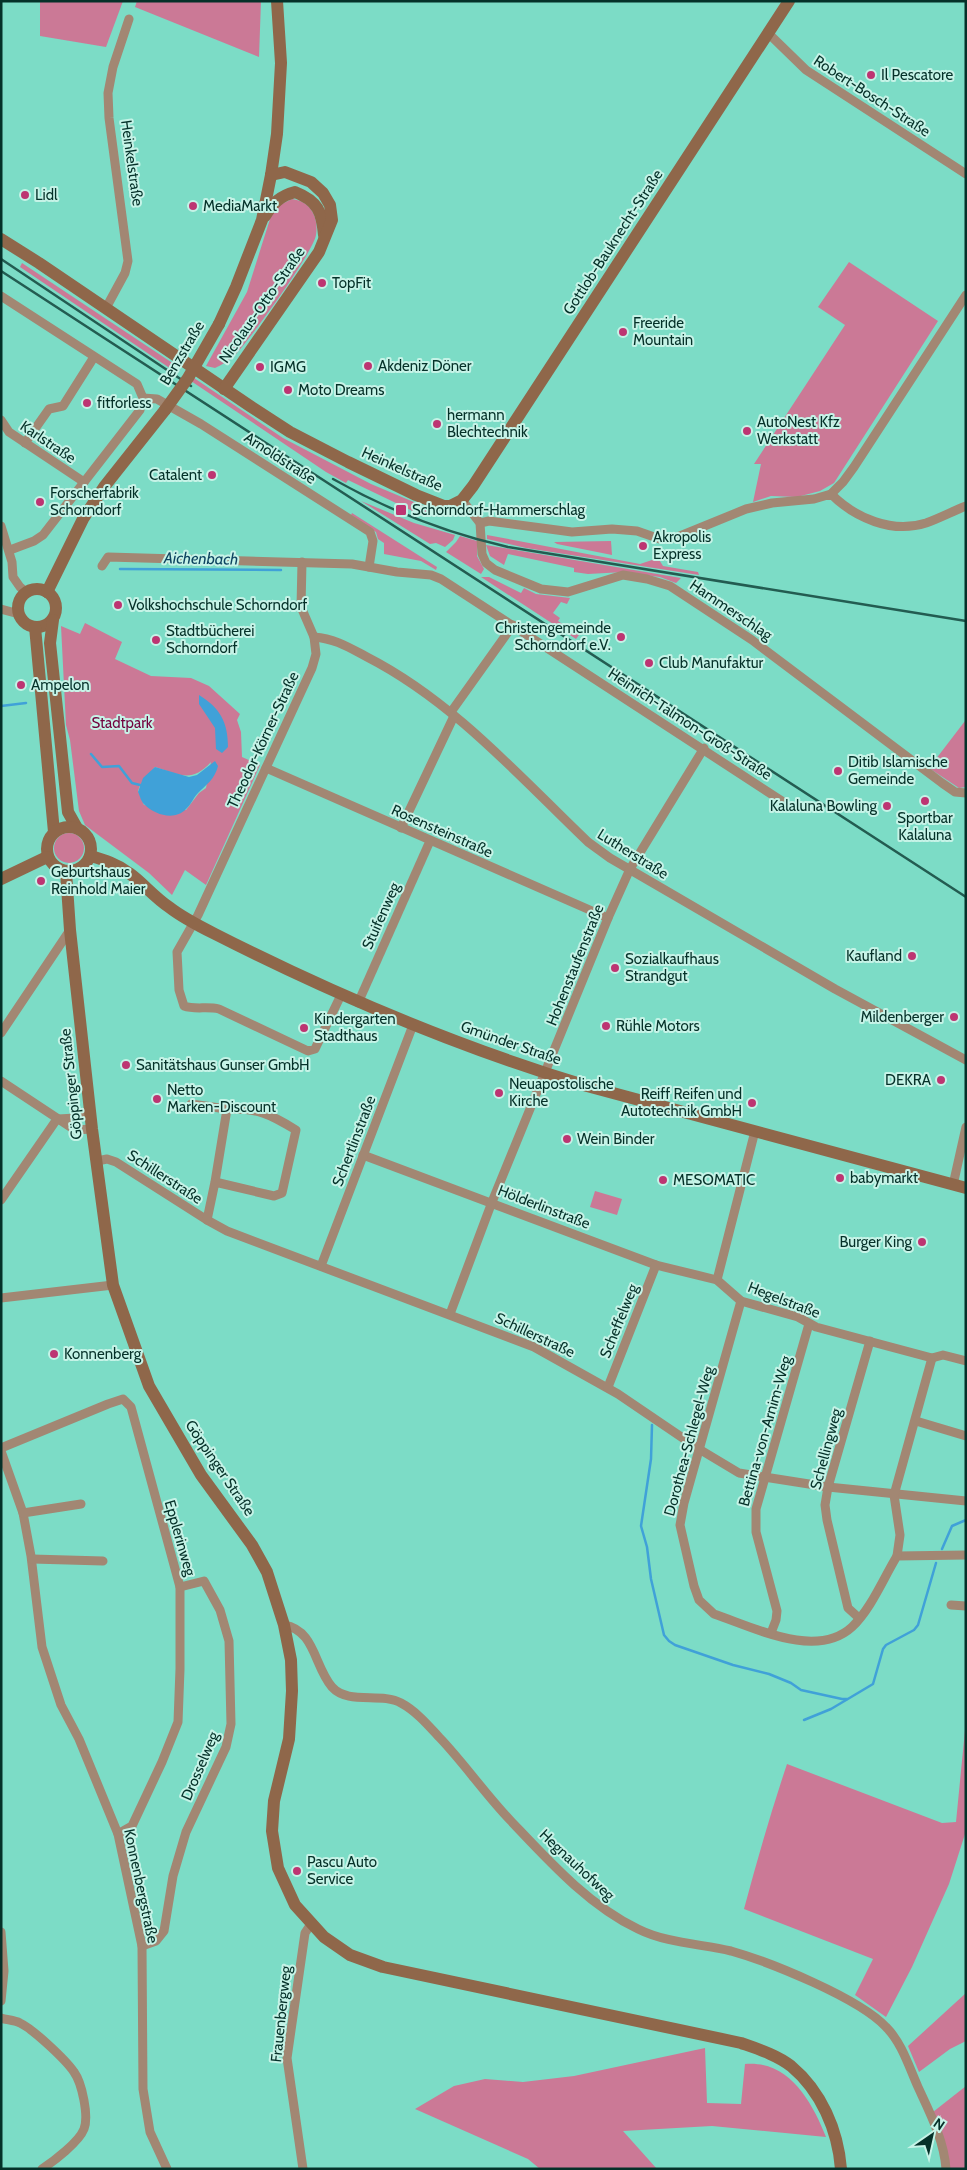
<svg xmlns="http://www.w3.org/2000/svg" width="967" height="2170" viewBox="0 0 967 2170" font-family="Cabin,sans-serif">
  <rect width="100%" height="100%" fill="#7cdcc6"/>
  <!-- green -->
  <g fill="#cb7996" fill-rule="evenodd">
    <path d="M40,1H123L106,47L40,36Z"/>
    <path d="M137,1H261L259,57L135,7Z"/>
    <path d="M292,199C310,201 319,217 316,235C313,253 249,341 234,356C228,361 222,365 215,368L206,366L247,292L270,219L276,207Z"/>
    <path d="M849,262L938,321L834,483L820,491L797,497L771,496L753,502L761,464H754L845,325L818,307Z"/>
    <path d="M22,263L177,366L174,371L20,267Z"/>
    <path d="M194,378L283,438L371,484L428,508L425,517L348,480L346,483L326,472L191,381Z"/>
    <path d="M361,501L414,523L455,535L453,540L445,547L436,543L430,544Z"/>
    <path d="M352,513L437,567L436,570L421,561L384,554V543L378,539L376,532L351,515Z"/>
    <path d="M487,535L640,564L658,558L663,566L698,572L699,575L526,548L487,539Z"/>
    <path d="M460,536L477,541V556L484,569L481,574L446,552L456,542Z"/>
    <path d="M611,541L612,555L557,544L554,542Z"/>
    <path d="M486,545L681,578L676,583L660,577L624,572L588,574L574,572V568L508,554L504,565L490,556Z"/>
    <path d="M481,577H489L521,593L524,588L536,594L570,598L567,604L561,602L553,613L560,618L558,621L579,635L576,639Z"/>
    <path d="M85,623L122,642L115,659L151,676L191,678L209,686L240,714L237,720L241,732L242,757L260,765L206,885L185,870L172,895L149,873L85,825L79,811L70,740L66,725L61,626L80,634ZM211,762L206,788L199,793L186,810L144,805L138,791L140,785L155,767C180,775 192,783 211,762Z"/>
    <path d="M965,721L966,787L959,788L929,768Z"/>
    <circle cx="69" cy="848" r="15"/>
    <path d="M595,1191L622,1199L617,1215L590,1207Z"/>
    <path d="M966,1720V1831L949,1884L912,1967L886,2017L855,1995L873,1959L744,1909C757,1860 771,1812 787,1764L942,1823L956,1822Z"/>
    <path d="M966,1993V2041L950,2049L919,2072L908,2046Z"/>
    <path d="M705,2048L707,2103L741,2104L745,2064C789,2060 812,2102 826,2137L712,2126L623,2131L657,2169H540L528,2159L415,2109L454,2086L485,2079L523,2082L574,2076Z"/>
    <path d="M966,2086V2169H949L933,2112Z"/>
  </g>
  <!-- water -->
  <g fill="#40a1d8">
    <path d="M199,695C220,708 228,722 228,747L222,753L216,749L215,728L199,704Z"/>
    <path d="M215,761L218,766C215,779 206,785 198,793C193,798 191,805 186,809C175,821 155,815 145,805C141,802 140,796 138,792L143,778L155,767L189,777L197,775Z"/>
  </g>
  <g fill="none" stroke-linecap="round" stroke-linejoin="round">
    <!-- stream -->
    <g stroke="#40a1d8" stroke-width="2.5">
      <path d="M120,569L281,570"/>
      <path d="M1,706L26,703"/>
      <path d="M91,754L102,767L119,766L132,783L140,785"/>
      <path d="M652,1425L651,1459L641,1526L647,1547L651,1579L664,1635L669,1641L675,1645L733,1665L769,1674L791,1683L801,1690L842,1699H847"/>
      <path d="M942,1549L952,1526L966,1520"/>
      <path d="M804,1720L831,1709L873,1684L883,1649L886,1645L914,1630L918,1625L936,1563"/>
    </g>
    <!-- street -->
    <g stroke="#a28773" stroke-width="9">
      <path d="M769,34L806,70L966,174"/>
      <path d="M1,296L137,384L143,398L140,410L43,535L34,541L10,550"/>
      <path d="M106,308L125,273L128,261L109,118L108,93L113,67L129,19"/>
      <path d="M143,398L157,399L201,424L370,532L373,541L369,567"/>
      <path d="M1,420L9,432L84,482"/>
      <path d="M25,443L49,409L63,406L94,357"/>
      <path d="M831,494L843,482L854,467L966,295"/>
      <path d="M462,500L480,523L482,554L486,563L495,570L541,589L568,592L623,575L647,579L670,586L752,640L942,783L955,792L966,793"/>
      <path d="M480,523L489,521L572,532L612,529L637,531L660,539L675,538L746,509L772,503L814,499L831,494C855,518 892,534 926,523C940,518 953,511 966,506"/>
      <path d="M1,526L12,562L13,577L20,587L26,592"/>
      <path d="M302,562L301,607L314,637L316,654L312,668L198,915L177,952L179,990L184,1006C195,1010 207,1006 219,1009L308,1051L315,1049L341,995"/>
      <path d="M102,566L108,557L352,564L397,572L431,575L441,579L785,803"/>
      <path d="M1,609L19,614"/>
      <path d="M314,637C336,639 348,647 367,657C453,701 519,776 588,842L610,858L835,989L966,1060"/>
      <path d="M451,712L513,625"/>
      <path d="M266,768L608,918"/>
      <path d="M401,828L454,716"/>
      <path d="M358,1003L430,841"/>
      <path d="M1,1033L70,930"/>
      <path d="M1,1081L75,1130L92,1129"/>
      <path d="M191,1104L227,1109"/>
      <path d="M58,1119L76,1118L90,1112"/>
      <path d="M363,1155L656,1265L717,1280L741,1301L798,1317L816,1327L932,1358L943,1355L966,1361"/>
      <path d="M97,1161L107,1159L116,1162L207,1220L227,1231L534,1347L618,1394L699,1449L739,1473L828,1487L966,1501"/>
      <path d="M953,1185L966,1127"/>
      <path d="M1,1200L57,1119"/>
      <path d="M207,1220L215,1182L227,1109C258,1108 270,1114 296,1130L282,1193L274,1196L215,1182"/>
      <path d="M321,1266L413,1025"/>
      <path d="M717,1280L755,1131"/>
      <path d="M1,1298L113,1285"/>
      <path d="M741,1301L684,1503L680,1525L694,1586L699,1600L714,1614C753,1627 816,1660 852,1627C871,1609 883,1579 897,1556L966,1555"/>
      <path d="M450,1314L492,1202L608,918L630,869L704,748"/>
      <path d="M608,1387L656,1265"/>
      <path d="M916,1421L966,1436"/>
      <path d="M1,1448L108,1404L123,1399L131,1407L180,1587V1669L178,1722L162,1762L132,1826L118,1834"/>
      <path d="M1,1451L23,1513L31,1556L42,1647L61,1705L79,1739L118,1834L142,1946L143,2089L150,2132L167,2169"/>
      <path d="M23,1513L81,1504"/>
      <path d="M897,1556L900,1535L894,1495L932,1358"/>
      <path d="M32,1559L103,1561"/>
      <path d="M951,1605L966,1606"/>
      <path d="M859,1618L848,1608L827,1520L825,1505L828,1487L870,1341"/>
      <path d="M284,1625C315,1630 314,1666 332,1687C348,1705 381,1692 401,1703C416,1711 428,1725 439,1737C464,1763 485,1794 510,1820C548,1860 588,1905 638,1929C666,1943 701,1944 731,1951C770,1962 859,1998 886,2027C902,2043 909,2067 918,2087C930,2113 944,2140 946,2169"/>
      <path d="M771,1633L776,1620L777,1611L756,1532V1509L809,1324"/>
      <path d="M1,1932L4,1971L1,2001"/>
      <path d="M142,1946L156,1941L164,1931L173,1876L186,1832L226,1747L231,1724L229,1641L220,1610L204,1581L180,1587"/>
      <path d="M1,2018C7,2020 14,2020 20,2023C33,2029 66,2060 74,2072C82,2083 89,2116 84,2129C79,2142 54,2161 42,2169"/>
      <path d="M303,2169L287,2058L305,1933L311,1924"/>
    </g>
    <!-- secondary -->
    <g stroke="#8f674a" stroke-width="12">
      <path d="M265,216C273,203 280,196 295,192C318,201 322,212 324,235"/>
      <path d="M1,239L39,263L250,406L290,432L348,462L416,495L444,506H450L462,500L473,486L789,1"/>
      <path d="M219,324L236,287L262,220L271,175L277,134L281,63L277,1"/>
      <path d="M224,389L319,252L332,220L330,205L323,193L311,182L285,172L271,175"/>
      <circle cx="37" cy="608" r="19"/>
      <path d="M47,592L83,519L104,487L165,410"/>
      <path d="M53,620L50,643L68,812L77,828"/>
      <path d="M35,627L54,832"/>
      <circle cx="69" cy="849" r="22"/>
      <path d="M91,856C104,860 117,864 129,873C143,883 154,897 169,907C183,918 199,926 215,934C335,995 458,1047 587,1086L966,1188"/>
      <path d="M66,872L70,930L92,1129L113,1285L149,1386L201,1475L252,1545L267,1572L284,1625L291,1660L292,1691L289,1739L274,1801L272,1831L278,1868L295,1905L324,1937L350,1955L383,1967L741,2043C758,2049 777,2055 791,2066C821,2091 838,2130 841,2169"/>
      <path d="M1,879L47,857"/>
    </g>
    <!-- rail -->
    <g stroke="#235c51" stroke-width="2.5">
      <path d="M1,259L191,386"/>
      <path d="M1,271L966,897"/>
      <path d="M333,479C388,510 446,533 508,547L966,621"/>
    </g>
    <!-- secondary-bridge -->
    <path stroke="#8f674a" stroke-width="12" d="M165,410L188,378L219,324"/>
  </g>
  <!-- markers -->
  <g fill="#bd3572" stroke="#c6f3e7" stroke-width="2">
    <circle cx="871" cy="75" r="5"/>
    <circle cx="25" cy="195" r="5"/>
    <circle cx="193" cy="206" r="5"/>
    <circle cx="322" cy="283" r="5"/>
    <circle cx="623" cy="332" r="5"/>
    <circle cx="368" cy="366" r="5"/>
    <circle cx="260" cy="367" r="5"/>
    <circle cx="288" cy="390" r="5"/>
    <circle cx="87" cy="403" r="5"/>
    <circle cx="437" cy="424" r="5"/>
    <circle cx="747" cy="431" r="5"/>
    <circle cx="212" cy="475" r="5"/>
    <circle cx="40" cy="502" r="5"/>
    <rect x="395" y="504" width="12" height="12" rx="2.5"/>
    <circle cx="643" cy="546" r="5"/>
    <circle cx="118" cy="605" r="5"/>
    <circle cx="621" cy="637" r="5"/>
    <circle cx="156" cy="640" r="5"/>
    <circle cx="649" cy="663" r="5"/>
    <circle cx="21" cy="685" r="5"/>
    <circle cx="838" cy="771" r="5"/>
    <circle cx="925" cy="801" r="5"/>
    <circle cx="887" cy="806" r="5"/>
    <circle cx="41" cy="881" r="5"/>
    <circle cx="912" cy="956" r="5"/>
    <circle cx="615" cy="968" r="5"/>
    <circle cx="954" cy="1017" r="5"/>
    <circle cx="606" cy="1026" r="5"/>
    <circle cx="304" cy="1028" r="5"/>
    <circle cx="126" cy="1065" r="5"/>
    <circle cx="941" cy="1080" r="5"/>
    <circle cx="499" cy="1093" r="5"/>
    <circle cx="157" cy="1099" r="5"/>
    <circle cx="752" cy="1103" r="5"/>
    <circle cx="567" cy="1139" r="5"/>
    <circle cx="840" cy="1178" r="5"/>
    <circle cx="663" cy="1180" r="5"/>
    <circle cx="922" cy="1242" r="5"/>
    <circle cx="54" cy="1354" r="5"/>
    <circle cx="297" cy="1871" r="5"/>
  </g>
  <g text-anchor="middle" stroke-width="4" stroke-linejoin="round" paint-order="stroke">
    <!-- poi labels -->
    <g font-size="15" fill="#053129" stroke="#c6f3e7" text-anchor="start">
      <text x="881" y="80">Il Pescatore</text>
      <text x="35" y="200">Lidl</text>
      <text x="203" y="211">MediaMarkt</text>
      <text x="332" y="288">TopFit</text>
      <text x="633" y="328">Freeride<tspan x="633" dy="17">Mountain</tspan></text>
      <text x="378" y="371">Akdeniz Döner</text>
      <text x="270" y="372">IGMG</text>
      <text x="298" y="395">Moto Dreams</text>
      <text x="97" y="408">fitforless</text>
      <text x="447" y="420">hermann<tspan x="447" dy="17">Blechtechnik</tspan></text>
      <text x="757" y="427">AutoNest Kfz<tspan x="757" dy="17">Werkstatt</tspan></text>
      <text x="202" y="480" text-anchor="end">Catalent</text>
      <text x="50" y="498">Forscherfabrik<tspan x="50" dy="17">Schorndorf</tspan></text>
      <text x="412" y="515">Schorndorf-Hammerschlag</text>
      <text x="653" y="542">Akropolis<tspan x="653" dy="17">Express</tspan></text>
      <text x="128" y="610">Volkshochschule Schorndorf</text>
      <text x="611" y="633" text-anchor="end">Christengemeinde<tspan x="611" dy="17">Schorndorf e.V.</tspan></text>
      <text x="166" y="636">Stadtbücherei<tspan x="166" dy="17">Schorndorf</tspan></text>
      <text x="659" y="668">Club Manufaktur</text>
      <text x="31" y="690">Ampelon</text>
      <text x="848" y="767">Ditib Islamische<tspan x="848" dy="17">Gemeinde</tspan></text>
      <text x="877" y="811" text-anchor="end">Kalaluna Bowling</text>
      <text x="925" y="823" text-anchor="middle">Sportbar<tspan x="925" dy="17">Kalaluna</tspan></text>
      <text x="51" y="877">Geburtshaus<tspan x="51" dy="17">Reinhold Maier</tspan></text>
      <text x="902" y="961" text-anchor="end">Kaufland</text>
      <text x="625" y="964">Sozialkaufhaus<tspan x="625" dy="17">Strandgut</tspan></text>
      <text x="944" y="1022" text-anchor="end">Mildenberger</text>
      <text x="314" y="1024">Kindergarten<tspan x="314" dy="17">Stadthaus</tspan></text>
      <text x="616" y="1031">Rühle Motors</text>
      <text x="136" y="1070">Sanitätshaus Gunser GmbH</text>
      <text x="931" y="1085" text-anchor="end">DEKRA</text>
      <text x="509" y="1089">Neuapostolische<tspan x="509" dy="17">Kirche</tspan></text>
      <text x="167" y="1095">Netto<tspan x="167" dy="17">Marken-Discount</tspan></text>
      <text x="742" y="1099" text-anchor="end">Reiff Reifen und<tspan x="742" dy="17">Autotechnik GmbH</tspan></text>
      <text x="577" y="1144">Wein Binder</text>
      <text x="850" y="1183">babymarkt</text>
      <text x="673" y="1185">MESOMATIC</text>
      <text x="912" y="1247" text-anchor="end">Burger King</text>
      <text x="64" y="1359">Konnenberg</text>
      <text x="307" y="1867">Pascu Auto<tspan x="307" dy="17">Service</tspan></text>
    </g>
    <!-- street labels -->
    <g font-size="15" fill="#053129" stroke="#c6f3e7">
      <text transform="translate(872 96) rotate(33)" y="5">Robert-Bosch-Straße</text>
      <text transform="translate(132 163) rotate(82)" y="5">Heinkelstraße</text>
      <text transform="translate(613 242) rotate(-57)" y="5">Gottlob-Bauknecht-Straße</text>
      <text transform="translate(262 305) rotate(-55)" y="5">Nicolaus-Otto-Straße</text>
      <text transform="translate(182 353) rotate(-59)" y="5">Benzstraße</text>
      <text transform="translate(48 442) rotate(34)" y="5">Karlstraße</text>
      <text transform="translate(280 458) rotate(33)" y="5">Arnoldstraße</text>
      <text transform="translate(402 469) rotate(24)" y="5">Heinkelstraße</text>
      <text transform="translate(731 610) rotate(34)" y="5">Hammerschlag</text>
      <text transform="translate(690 724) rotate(33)" y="5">Heinrich-Talmon-Groß-Straße</text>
      <text transform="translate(263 740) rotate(-65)" y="5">Theodor-Körner-Straße</text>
      <text transform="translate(442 831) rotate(24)" y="5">Rosensteinstraße</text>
      <text transform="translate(633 854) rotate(32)" y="5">Lutherstraße</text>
      <text transform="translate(381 916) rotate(-66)" y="5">Stuifenweg</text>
      <text transform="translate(575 965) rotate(-68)" y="5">Hohenstaufenstraße</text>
      <text transform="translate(511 1043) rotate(19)" y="5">Gmünder Straße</text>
      <text transform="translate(71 1084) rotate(-96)" y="5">Göppinger Straße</text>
      <text transform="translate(354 1141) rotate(-69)" y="5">Schertlinstraße</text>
      <text transform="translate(165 1177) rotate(33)" y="5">Schillerstraße</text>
      <text transform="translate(544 1207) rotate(21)" y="5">Hölderlinstraße</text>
      <text transform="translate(784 1300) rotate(21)" y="5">Hegelstraße</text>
      <text transform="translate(619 1321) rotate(-68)" y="5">Scheffelweg</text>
      <text transform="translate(535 1335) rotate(25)" y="5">Schillerstraße</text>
      <text transform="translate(765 1431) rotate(-74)" y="5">Bettina-von-Arnim-Weg</text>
      <text transform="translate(689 1441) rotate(-75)" y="5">Dorothea-Schlegel-Weg</text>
      <text transform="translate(826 1449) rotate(-75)" y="5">Schellingweg</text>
      <text transform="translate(220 1468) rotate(56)" y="5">Göppinger Straße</text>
      <text transform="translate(180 1538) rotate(74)" y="5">Epplerinweg</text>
      <text transform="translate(200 1766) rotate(-67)" y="5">Drosselweg</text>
      <text transform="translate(577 1865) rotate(43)" y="5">Hegnauhofweg</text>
      <text transform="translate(141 1886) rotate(78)" y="5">Konnenbergstraße</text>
      <text transform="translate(281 2014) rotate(-84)" y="5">Frauenbergweg</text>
    </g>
    <!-- park labels -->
    <g font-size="15" fill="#73033e" stroke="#c6f3e7">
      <text x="122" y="728">Stadtpark</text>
    </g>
    <!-- water labels -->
    <g font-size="16" font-style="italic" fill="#0e4460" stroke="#c6f3e7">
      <text transform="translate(201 558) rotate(1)" y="6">Aichenbach</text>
    </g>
  </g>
  <!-- border -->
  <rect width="967" height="2170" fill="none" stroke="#053129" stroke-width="5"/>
  <!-- north arrow -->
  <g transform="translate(932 2135) rotate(34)" stroke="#c6f3e7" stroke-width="4" paint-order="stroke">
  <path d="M0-4L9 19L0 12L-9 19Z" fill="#053129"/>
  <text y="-8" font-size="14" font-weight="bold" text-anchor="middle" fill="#053129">N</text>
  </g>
</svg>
